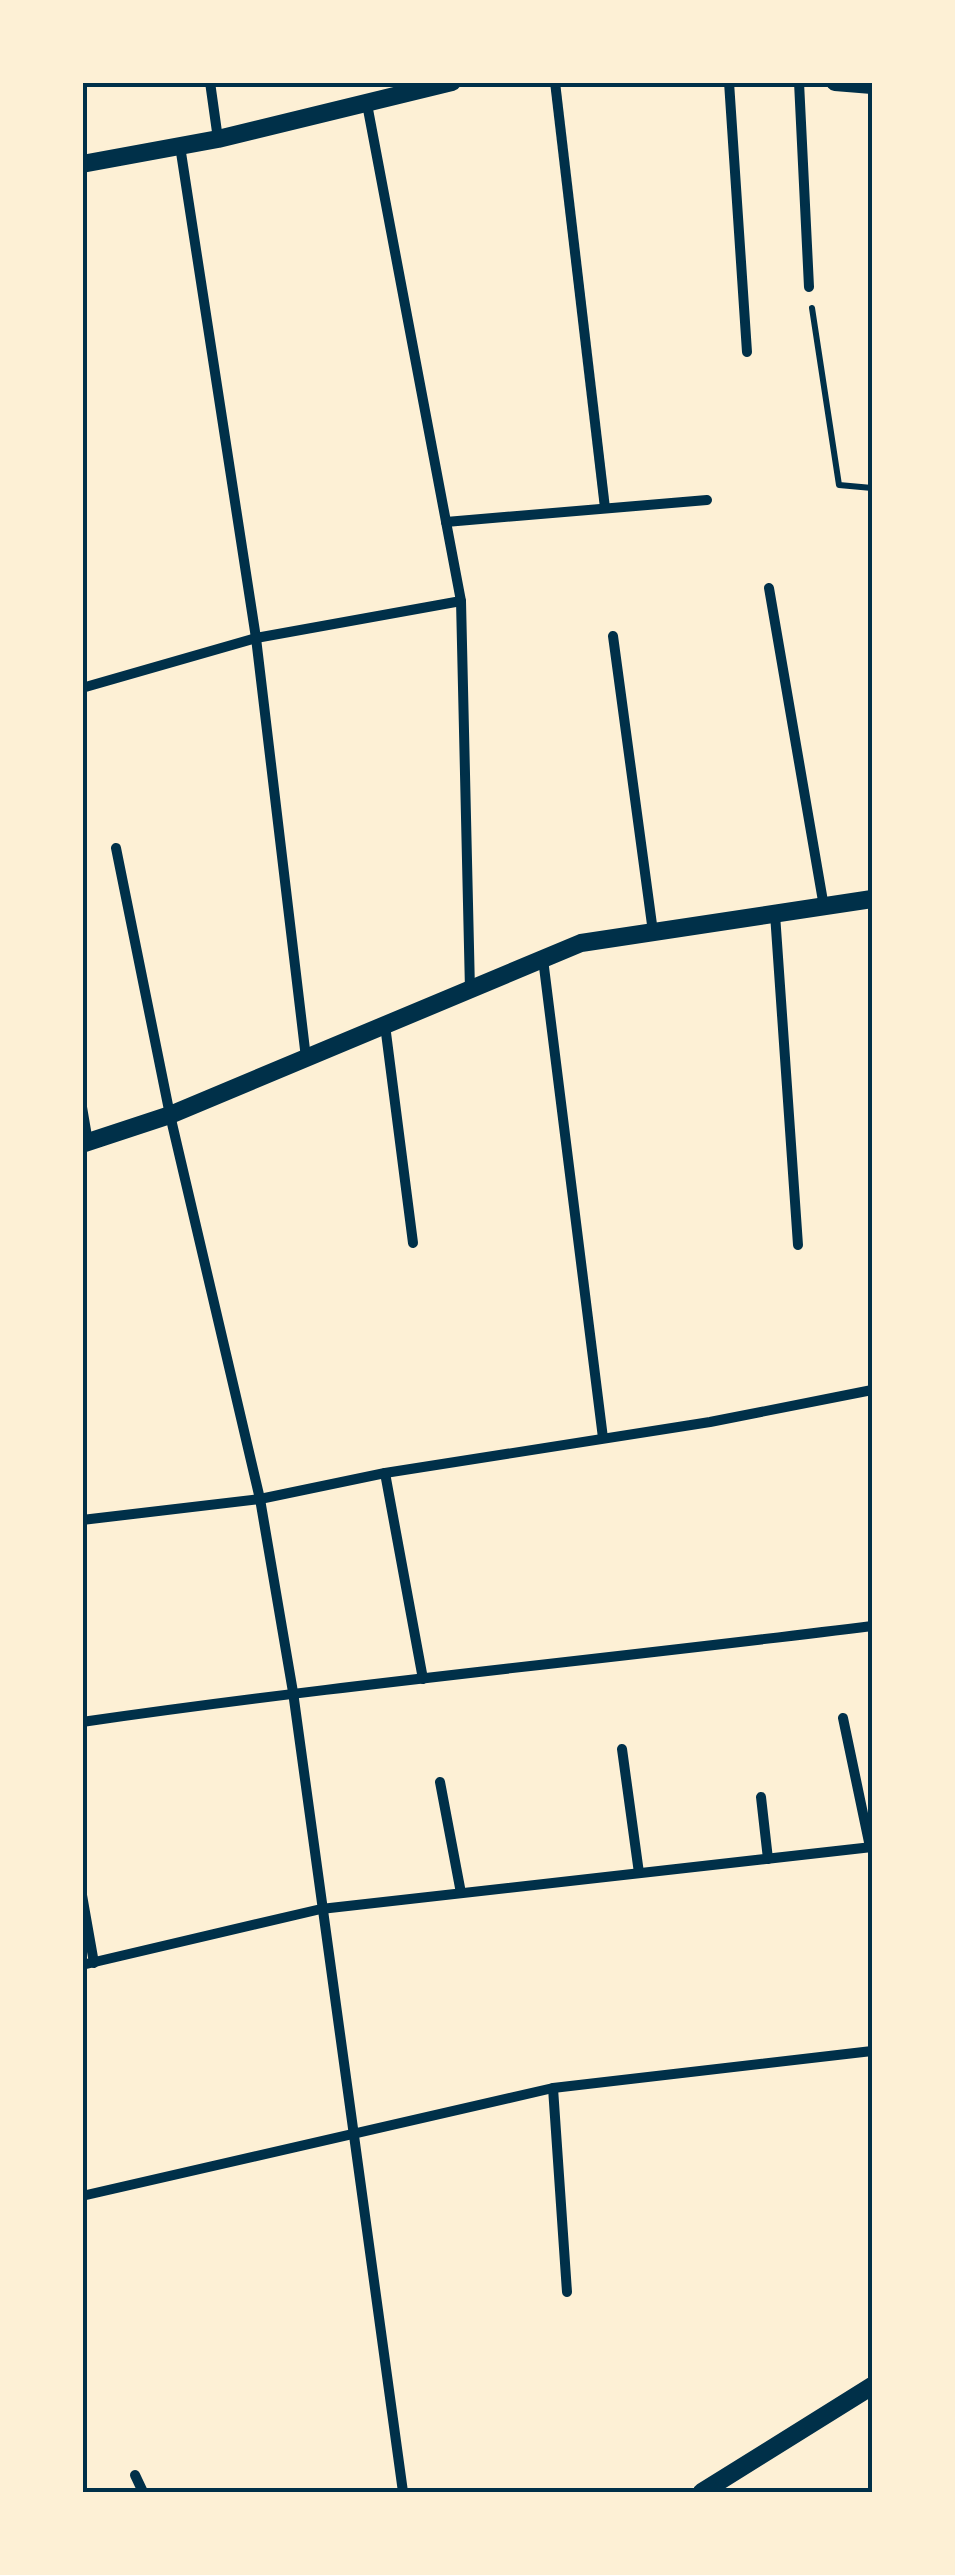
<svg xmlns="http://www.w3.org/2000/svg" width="955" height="2575" viewBox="0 0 955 2575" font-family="'Crimson Pro',serif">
  <rect width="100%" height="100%" fill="#fdf0d5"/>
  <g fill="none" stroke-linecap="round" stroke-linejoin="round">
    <!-- path -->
    <path stroke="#003049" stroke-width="6" d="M812,308L839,485L872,488"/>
    <!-- minor -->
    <g stroke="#003049" stroke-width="10">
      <path d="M210,82L218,139"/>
      <path d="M555,82L605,508"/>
      <path d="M729,82L747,352"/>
      <path d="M799,82L809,287"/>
      <path d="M367,104L461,601L470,990"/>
      <path d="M180,146L256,638L306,1058"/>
      <path d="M446,522L707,500"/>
      <path d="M769,588L824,907"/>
      <path d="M613,636L653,932"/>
      <path d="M82,688L256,638L461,601"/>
      <path d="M116,848L170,1115L260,1499L293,1692L403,2492"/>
      <path d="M775,914L798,1245"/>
      <path d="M543,959L603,1438"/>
      <path d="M385,1025L413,1243"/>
      <path d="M82,1107L88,1142"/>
      <path d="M385,1473L423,1679"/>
      <path d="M82,1520L260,1499L385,1473L710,1422L872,1390"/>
      <path d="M843,1718L870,1847"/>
      <path d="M82,1722C345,1684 609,1659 872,1626"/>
      <path d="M622,1749L639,1873"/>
      <path d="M440,1782L461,1893"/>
      <path d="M761,1797L768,1859"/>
      <path d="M82,1895L94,1963"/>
      <path d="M82,1965L321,1909L872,1847"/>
      <path d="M553,2088L567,2292"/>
      <path d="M82,2196L553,2088L872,2051"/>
      <path d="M135,2475L143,2492"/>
    </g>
    <!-- tertiary -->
    <g stroke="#003049" stroke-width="18">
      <path d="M835,82L872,85"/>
      <path d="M82,164L218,139L452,82"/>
      <path d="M82,1144L170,1115L581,943L872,899"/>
      <path d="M702,2492L872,2386"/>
    </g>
  </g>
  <!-- border -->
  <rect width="955" height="2575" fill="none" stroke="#fdf0d5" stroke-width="170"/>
  <rect x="85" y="85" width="785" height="2405" fill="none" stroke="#003049" stroke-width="4"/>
</svg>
